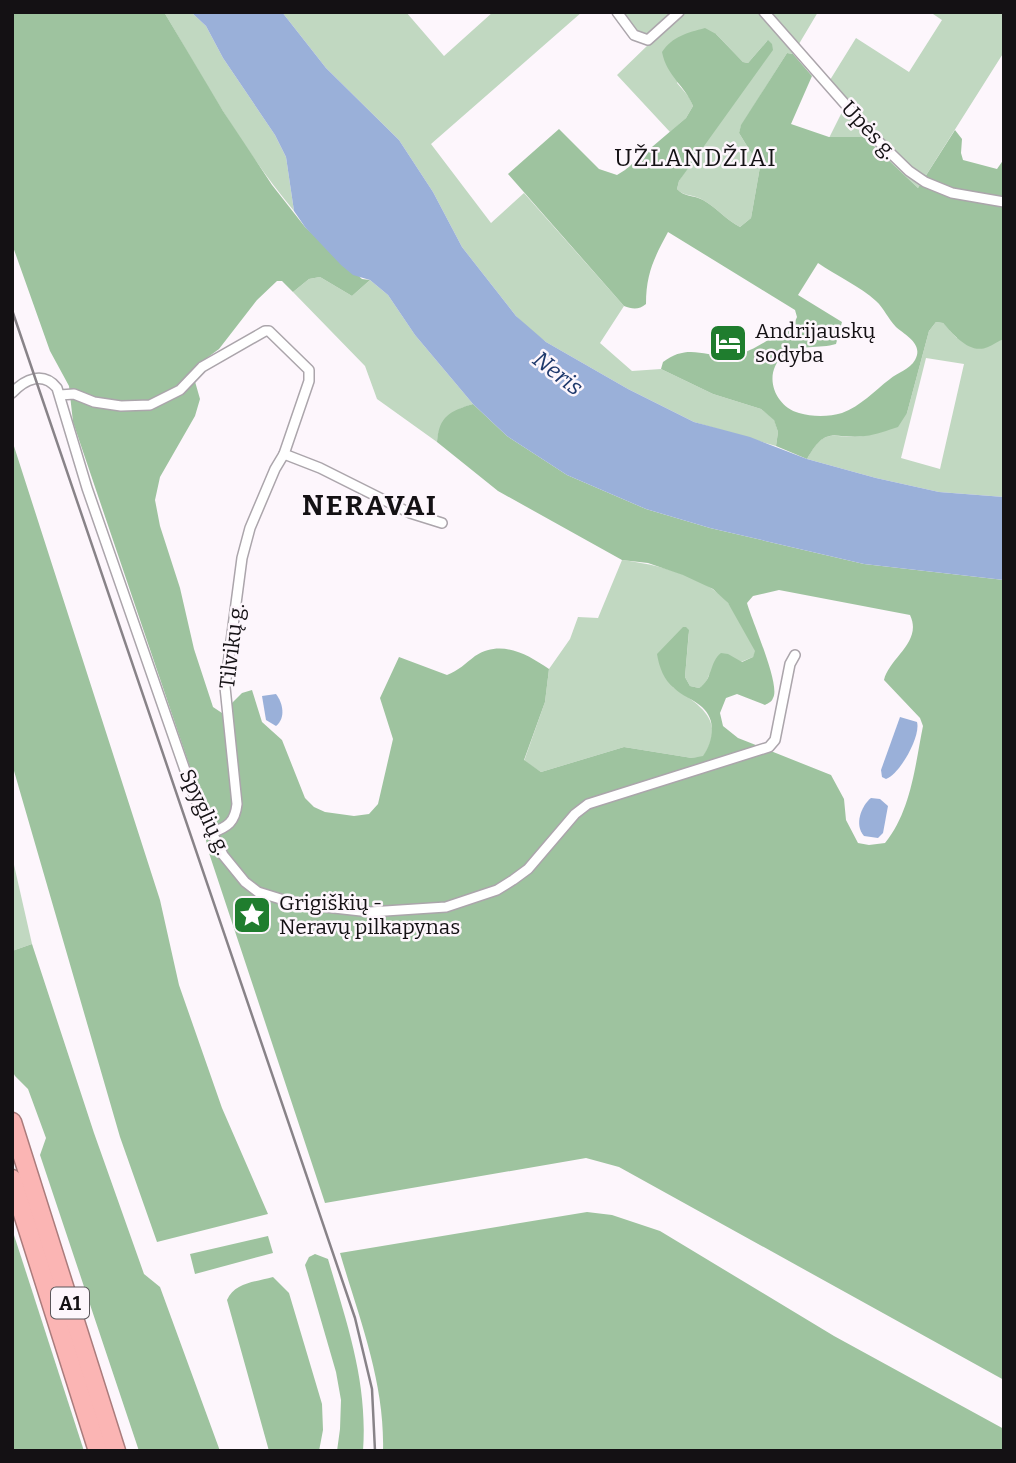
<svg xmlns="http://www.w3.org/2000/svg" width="1016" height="1463" viewBox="0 0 1016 1463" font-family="Bitter,serif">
  <rect width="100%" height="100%" fill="#fdf6fc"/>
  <!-- green -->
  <g fill="#c1d8c1" fill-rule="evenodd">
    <path d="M164,12H191L206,26L223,58L275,135L286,157L294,211C243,150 204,80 164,12Z"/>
    <path d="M282,12H406L444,56L493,12H582L431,144L491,223L524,193L624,306L600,343L632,371L661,369L713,394L761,409L774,419L778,432L776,446L694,422L628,389L546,342L529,329L516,316L462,247L433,192L399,140L326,68Z"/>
    <path d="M619,12H818L793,54L787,53L741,126L739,133L760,167L751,218L740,227C726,220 716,207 703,200C694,194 684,197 677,189L679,181L768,40L748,63L743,62L716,34L677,83L689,97L693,106L686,118L670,132L617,75L648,45Z"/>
    <path d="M930,12H1004V52L918,188L864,137L829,138L843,110L830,80L856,38L909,72L942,20Z"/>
    <path d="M320,277L352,296L370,280L388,295L415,335L473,404C453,410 439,419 437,442L377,399L365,366L293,292L309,279Z"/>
    <path d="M936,322L943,323L957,338L1004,339V497L939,492L876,478L807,459C827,423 833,441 863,436C874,434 896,419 907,413L929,331ZM926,358L964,364L940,469L901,458Z"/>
    <path d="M622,560C655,564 706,576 728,603C739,616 747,635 756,651L753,657L709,675L705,685L699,688L690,686L685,677L689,631L673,687C700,705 727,721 703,757L692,758L624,747L541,772L524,761L545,702L549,669L570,639L578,617L598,618Z"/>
    <path d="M12,856L32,944L12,951Z"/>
  </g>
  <!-- forest -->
  <g fill="#9ec39f" fill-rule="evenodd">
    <path d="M12,12H164L223,111L272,185L305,227L362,279L370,280L352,296L320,277L309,279L293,292L282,281H277L257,300L219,349L196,366L194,378L200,399L195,416L160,477L155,500L160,526L180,588L194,649L213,707L222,713L242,693L252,690L262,722L282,740L305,798L314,807L325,812L354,816L369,814L378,804L393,739L380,698L399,657L447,675C458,671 466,663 475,656C501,639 527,654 549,669L545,702L524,760L541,772L624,747L692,758L703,756C713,742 717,720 702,707C693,699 682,696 674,688C664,680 659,667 657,654L683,627H686L689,630L685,677L690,686L699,688C713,680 709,662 721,653L728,654L742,662L753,657L755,651L728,603L713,589L683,575L648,563L622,560L498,491L437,442C439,416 450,411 473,404L507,436L567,475L646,509L710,528L864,564L1004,580V1380L619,1167L586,1158L325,1203L207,847L200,797L73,422L69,386L50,351L12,244ZM779,590L910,615C923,642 889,658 884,680L920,718L923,726C915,766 911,811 885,843L869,845L858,843L846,820L844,799L831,775L738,738L723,726L720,713L726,698L737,694L765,705C768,703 772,702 773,698C781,686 752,621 747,603L753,596Z"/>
    <path d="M705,28L716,34L743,62L748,63L768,40L772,44L773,50L679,181L677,189C684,197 694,195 703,200C716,207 726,220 740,227L751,218L760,167L739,133L741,125L787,53L793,54L812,76L791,124L829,137H864L918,188L955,130L962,139L961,153L963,160L997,169L1004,159V339C998,341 993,345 988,347C970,355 954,335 943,323L936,322L929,331L907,413L898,427C888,430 876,435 865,436C834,440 827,423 807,459L776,446L778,432L774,420L761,409L713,394L661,369L663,362C690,341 709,360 736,355C755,351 776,334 794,324L797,317L795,310L668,232C654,258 646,274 646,304C639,310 632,309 624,306L508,174L559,129L599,169L617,175L625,170L686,118L693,106C685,85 667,77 662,52C673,36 687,33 705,28ZM818,263C835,275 861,287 876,301C884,308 888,319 896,327C905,335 924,344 915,360C910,369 897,373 890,379C874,391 861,406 842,413C829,417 812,417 799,413C774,406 762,373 784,355C798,344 820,349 836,344L842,322L798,295Z"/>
    <path d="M12,440L160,900L179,985L222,1108L268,1214L157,1242L120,1137L12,764Z"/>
    <path d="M32,944L94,1133L144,1274L160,1287L220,1451H139L40,1155L46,1138L28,1089L15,1076L12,1070V951Z"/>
    <path d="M587,1212L612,1215L660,1231L834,1336L1004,1429V1451H383C385,1382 359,1318 340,1253Z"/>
    <path d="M12,1230L13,1232L84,1451H12Z"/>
    <path d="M268,1236L273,1253L195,1274L190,1254Z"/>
    <path d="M315,1254L328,1259C347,1324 368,1382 363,1451H337L340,1429L341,1400L336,1372L305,1265L309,1257Z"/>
    <path d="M273,1277L289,1293L322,1404L323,1430L319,1451H269L227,1300C235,1282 256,1282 273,1277Z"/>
  </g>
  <!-- water -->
  <g fill="#9ab0d9">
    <path d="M191,12H282L326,68L399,140L433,192L462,247L516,316L546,342L628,389L694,422L750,437L807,459L876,478L939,492L1004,497V580L864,564L710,528L646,509L567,475L507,436L473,404L415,335L388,295L370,280L353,275L341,265L305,227L294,211L286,157L275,135L223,58L206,26Z"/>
    <path d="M276,694C283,703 286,718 276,726L266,720L262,696Z"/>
    <path d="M900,717L917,722C921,736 900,774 886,779L882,777L881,770Z"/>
    <path d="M871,798L880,799L888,806L883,833L878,838L864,836C854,825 861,806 871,798Z"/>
  </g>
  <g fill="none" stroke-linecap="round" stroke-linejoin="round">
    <defs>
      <g id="street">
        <path d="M617,12L634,35L648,40L679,12"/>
        <path d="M764,12L874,137L909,171L925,182L952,193L1004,202"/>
        <path d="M12,393C25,379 43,371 57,388L87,488L194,796L223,855L245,882L258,892L287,901L325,907L370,912L446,907L497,890L513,880L528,869L575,814L588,804L769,747L775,740L790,664L795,655"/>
        <path d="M60,395L74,394L94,402L121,406L150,405L180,390L202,367L265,331H269L309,370V381L284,454L275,469L250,528L242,558L225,687L237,804C235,822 228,827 211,833"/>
        <path d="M284,454L320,468L410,513L442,523"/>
      </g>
      <g id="highway">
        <path d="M12,1122L116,1451"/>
        <path d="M12,1179L98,1451"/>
      </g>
    </defs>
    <!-- street casing -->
    <use href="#street" stroke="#aba5ab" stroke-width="12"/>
    <!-- highway casing -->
    <use href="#highway" stroke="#aa7c7c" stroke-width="21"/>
    <!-- street -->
    <use href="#street" stroke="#fff" stroke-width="9"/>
    <!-- highway -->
    <use href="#highway" stroke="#fbb5b4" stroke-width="18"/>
    <!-- rail -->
    <path stroke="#888388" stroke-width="2.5" d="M12,310L355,1318L372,1389L375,1451"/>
  </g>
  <!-- icons -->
  <defs>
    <symbol id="hotel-square" viewBox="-11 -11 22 22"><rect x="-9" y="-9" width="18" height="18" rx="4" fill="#1f7d2e" stroke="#fdf6fc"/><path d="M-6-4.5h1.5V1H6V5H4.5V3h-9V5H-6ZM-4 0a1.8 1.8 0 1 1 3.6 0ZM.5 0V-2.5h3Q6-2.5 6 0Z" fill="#fff"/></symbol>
    <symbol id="sight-square" viewBox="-11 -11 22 22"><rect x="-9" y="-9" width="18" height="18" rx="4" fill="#1f7d2e" stroke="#fdf6fc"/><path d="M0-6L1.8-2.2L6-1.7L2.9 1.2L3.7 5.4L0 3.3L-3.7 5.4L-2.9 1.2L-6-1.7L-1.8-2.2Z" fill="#fff"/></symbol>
  </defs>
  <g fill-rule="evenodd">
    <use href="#hotel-square" x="706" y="321" width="44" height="44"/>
    <use href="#sight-square" x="230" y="893" width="44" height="44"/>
  </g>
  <g text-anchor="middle" stroke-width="5" stroke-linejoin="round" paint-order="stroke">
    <!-- shield labels -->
    <rect fill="#fdf6fc" stroke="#5a565a" stroke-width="2" x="51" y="1287.5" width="38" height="31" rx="5"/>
    <g font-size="19" font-weight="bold" fill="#141114">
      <text x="70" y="1310">A1</text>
    </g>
    <!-- street labels -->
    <g font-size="21" fill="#141114" stroke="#fdf6fc">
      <text transform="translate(869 130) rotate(47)" y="7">Upės g.</text>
      <text transform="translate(232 646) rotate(-83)" y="7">Tilvikų g.</text>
      <text transform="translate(205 812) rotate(65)" y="7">Spyglių g.</text>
    </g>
    <!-- poi labels -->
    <g font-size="21" fill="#141114" stroke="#fdf6fc" text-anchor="start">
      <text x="755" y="338">Andrijauskų<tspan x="755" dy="24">sodyba</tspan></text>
      <text x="279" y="910">Grigiškių -<tspan x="279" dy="24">Neravų pilkapynas</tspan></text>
    </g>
    <!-- water labels -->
    <g font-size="23" font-style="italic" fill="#1f396c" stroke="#fdf6fc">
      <text transform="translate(558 373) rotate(38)" y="8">Neris</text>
    </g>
    <!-- quarter labels -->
    <g font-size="24" letter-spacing="2" fill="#141114" stroke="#fdf6fc">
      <text x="696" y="166">UŽLANDŽIAI</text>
    </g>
    <!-- district labels -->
    <g font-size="28" font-weight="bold" letter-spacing="2" fill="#141114" stroke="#fdf6fc">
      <text x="370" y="515">NERAVAI</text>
    </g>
  </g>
  <!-- border -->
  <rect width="1016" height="1463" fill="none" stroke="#141114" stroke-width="28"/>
</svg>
